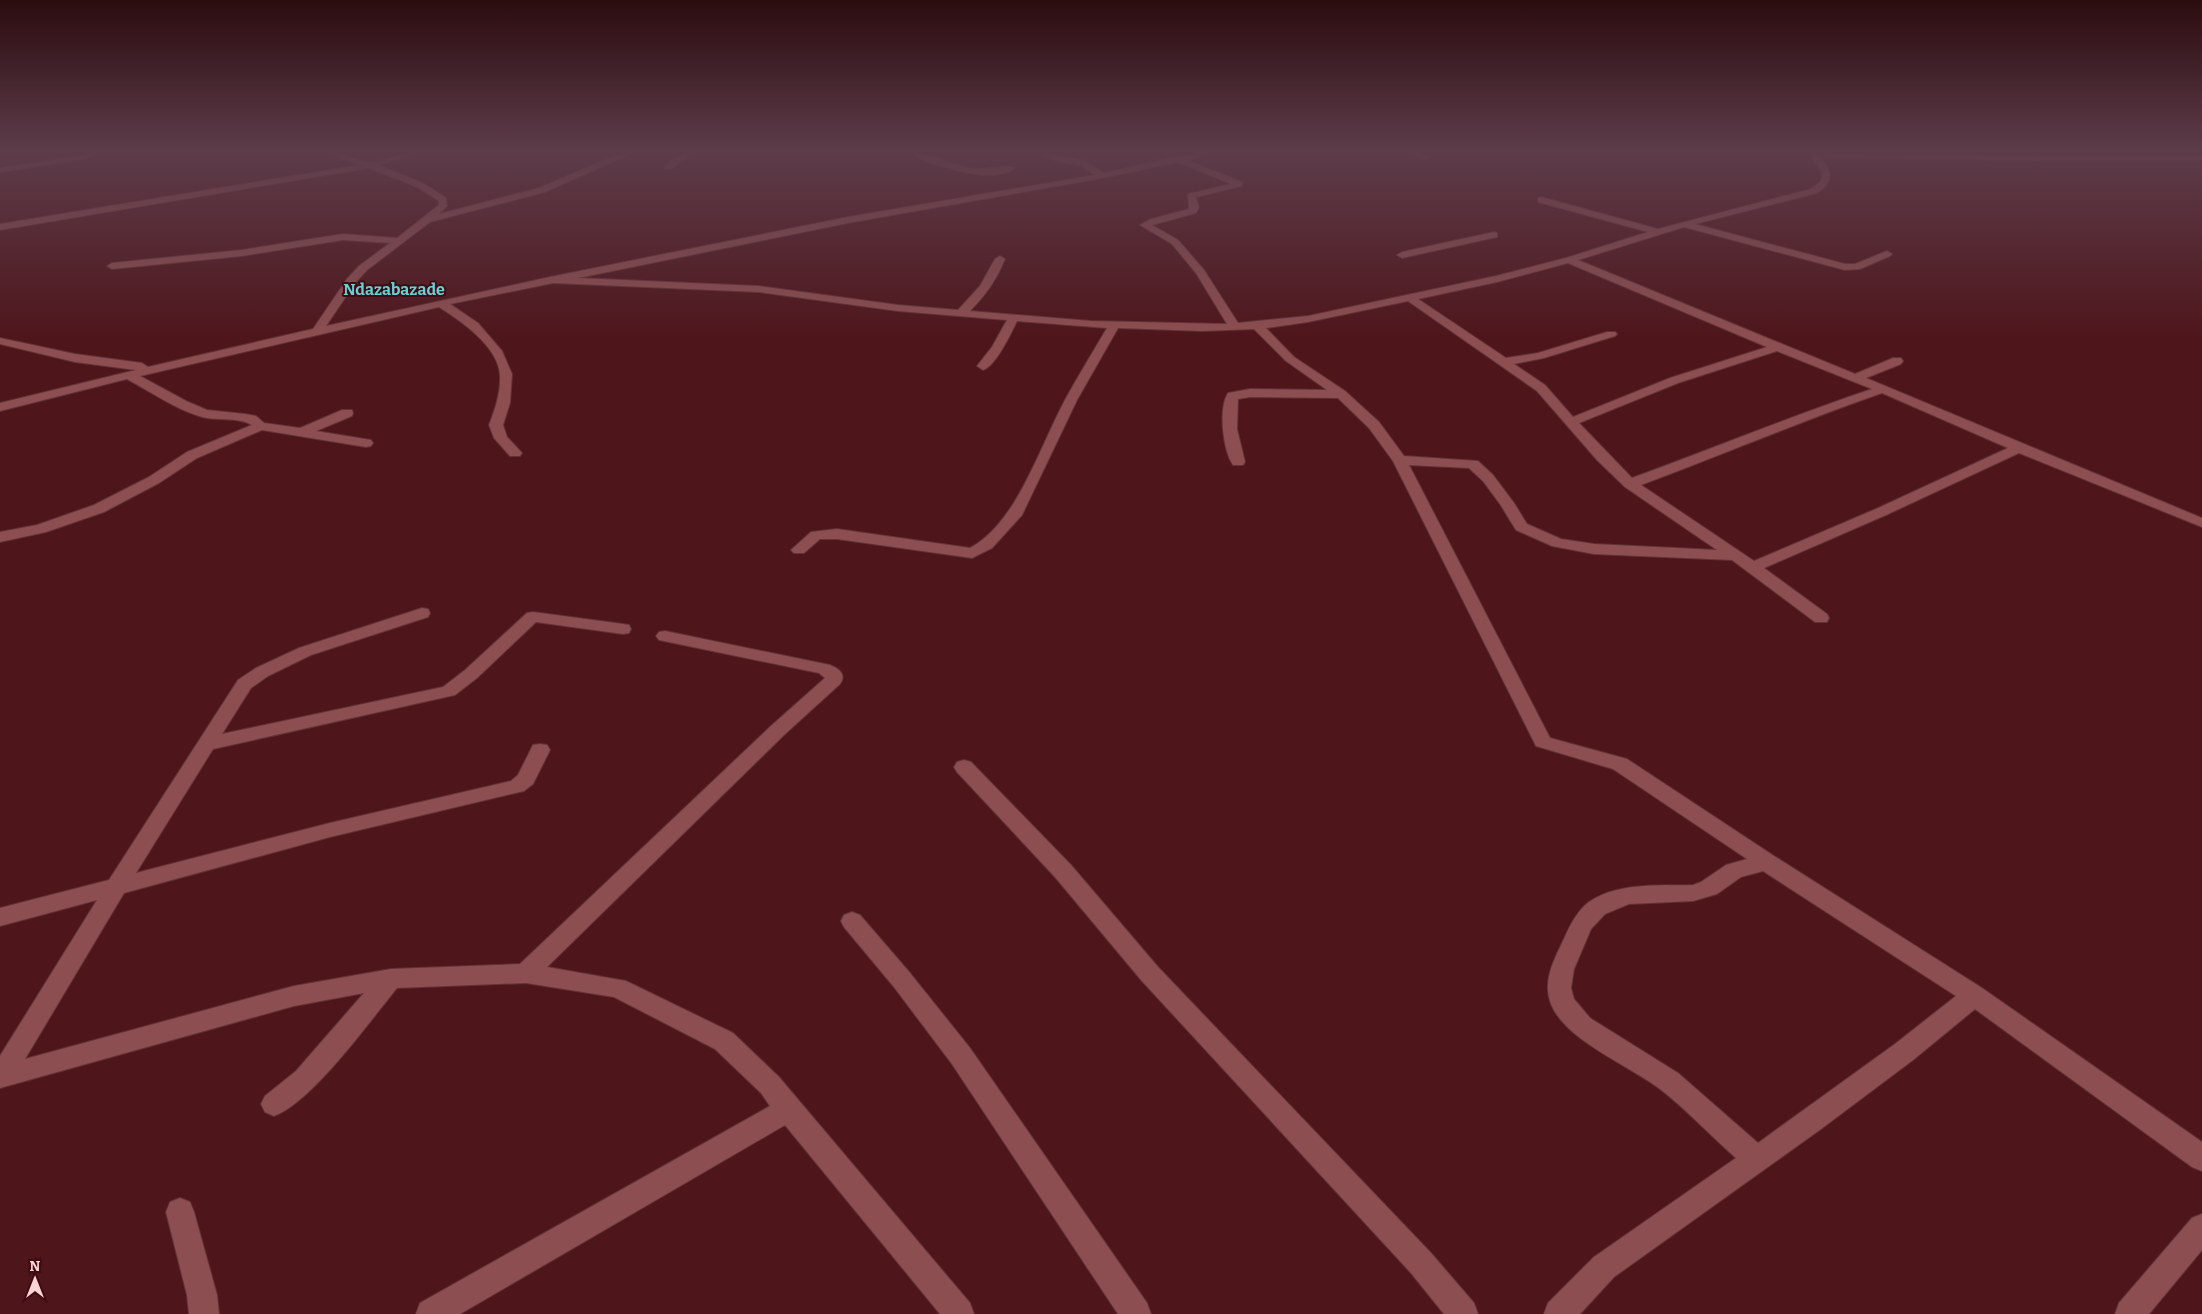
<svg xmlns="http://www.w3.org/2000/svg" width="2202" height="1314" viewBox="0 0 2202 1314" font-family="Bitter,serif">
  <rect width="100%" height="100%" fill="#4e161b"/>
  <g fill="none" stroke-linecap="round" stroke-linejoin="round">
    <defs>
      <g id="minor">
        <path d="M89,152H102L80,160L0,172V168L79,156Z"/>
        <path d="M327,152C344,152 355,161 369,162C383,164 403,152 420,152L378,165L423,183L446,198L447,206L439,214L539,188L623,152H635L545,192L430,222L367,270L355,283L326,326L550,277L848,217L1095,175L1080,165L1059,162L1034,152H1047L1085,161L1104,173L1198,152H1215L1187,160L1242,182V186L1196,197L1199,207L1196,213L1152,225L1178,240L1204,270L1238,323L1308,316L1496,276L1566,258L1648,232L1538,202V198L1541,197L1658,229L1811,189L1821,181L1822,173L1808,152L2003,156H2202V160H2003L1820,157C1833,171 1834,182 1817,193L1695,224L1845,264H1855L1887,251L1892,254L1890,256L1860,269L1845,270L1684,227L1578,260L1855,374L1893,358H1901L1903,361L1901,364L1866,378L2202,518V527L2019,453L1886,515L1764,568L1827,614L1829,618L1827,622H1815L1732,560L1594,554L1552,546L1516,530L1500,504L1483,481L1469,468L1409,465L1550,738L1627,759L1774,856L1982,988L2202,1142V1171L2192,1167L1975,1009L1913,1060L1821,1129L1614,1277L1580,1314H1544L1548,1303L1594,1257L1736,1158C1711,1136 1687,1110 1660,1089C1629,1065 1566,1041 1551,1004C1542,981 1554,960 1564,939C1570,925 1577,911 1589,902C1618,882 1660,886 1693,885L1701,882L1726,865L1747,859L1613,769L1536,746L1393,461L1369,428L1338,398L1250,397L1238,399L1237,429L1245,462L1243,465H1233C1223,450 1218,409 1228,393L1250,389L1327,390L1286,361L1254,329L1203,331L1118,328L1077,400L1022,515L992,548L972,558L837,539H820L804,553H794L791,550L811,532L837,529L970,548C1017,523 1040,446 1065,400C1078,376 1093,352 1107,328L1017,321C1011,333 996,366 983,370L977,366L992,347L1007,320L898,311L758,292L553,283L450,304L478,323L502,351L512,374L510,403L503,425L507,437L522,453L520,456H510L494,438L489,425C495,409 501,393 500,375C498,346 461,321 439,307L140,376L186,401L207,410L245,414L256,416L264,423L300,428L342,410H352L353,413L352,416L316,431L371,440L373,443L371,446L366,447L262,430L197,458L159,483L104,512L46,532L0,542V532L37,525L94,505L149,477L187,452L252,425C237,416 216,422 199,416C174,408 151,392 127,379L0,411V403L136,370L75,362L0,344V338L75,354L142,363L148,367L313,329L347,279L359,266L390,243L343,240L242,256L112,269L107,266L112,263L242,250L343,234L397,238L439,205V201L417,187L369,168L0,230V224L360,165ZM1178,162L1231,184L1188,194L1189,209L1151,219L1140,225L1172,244L1196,273L1227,324L1091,321L970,311C985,296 997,279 1005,259L1000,256L995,259L980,286L958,310L898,305L758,286L578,278L848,223L1103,178ZM1568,263L1767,347L1670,378L1573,417L1545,385L1514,364L1544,358L1615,336L1617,334L1615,332H1607L1538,353L1506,358L1418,299L1497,282ZM1408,301L1537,391L1597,460L1625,487L1717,550L1594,544L1561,539L1527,524L1514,503L1493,475L1478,461L1404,456L1379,422L1345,391L1294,357L1266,328L1308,322ZM1777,351L1872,389C1791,416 1712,449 1632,478L1579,423L1678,383ZM1882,393L2008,448L1876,509L1754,561L1641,485C1722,455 1801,421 1882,393ZM1763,871L1956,996L1895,1044L1758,1143L1678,1073L1590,1018L1574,999L1571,988L1574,969L1591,929L1605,914L1629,904L1693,901L1717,894L1741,877Z"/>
        <path d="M684,152H694L671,169H665V165Z"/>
        <path d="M914,152C931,152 956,168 977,169C987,169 1010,164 1015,168C991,185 943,167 918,158Z"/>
        <path d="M1404,152H1418L1429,157L1425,159Z"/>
        <path d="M1494,232L1497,233V237L1402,258L1397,255L1402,252Z"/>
        <path d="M422,608L428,609L430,613L428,617L311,655L268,676L251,688L222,734L443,687L465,670L527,613L533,612L623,624L629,625L631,629L629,633L623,634L536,622L477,678L455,695L213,749L136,873L330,823L511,781L518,775L533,745L540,744L547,745L550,750L533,784L524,791L330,837L124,893L25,1059L294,986L391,969L520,964L771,726L825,678L819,673L659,640L656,636L659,632L665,631L830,665C839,669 847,674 840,684L785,734L547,967L626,981L733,1033L779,1077L970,1303L974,1314H940L785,1125L460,1314H416L420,1303L770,1106L761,1093L715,1049L614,997L526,983L397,988C369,1022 312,1102 274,1116L265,1112L261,1104L265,1096L296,1071L364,993L294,1006L0,1088V1056L97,900L0,926V908L109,880L238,680L256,668L299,648Z"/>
        <path d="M964,760L971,762L1071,865L1158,967L1431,1253L1474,1303L1478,1314H1444L1411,1273L1142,981L1055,877L957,772L954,767L957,762Z"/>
        <path d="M852,912L860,915L910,973L970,1048L1147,1303L1151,1314H1118L952,1064L894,987L844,927L841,921L844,915Z"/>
        <path d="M180,1198L190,1202L194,1212L217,1295L219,1314H189L187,1295L166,1212L170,1202Z"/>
        <path d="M2202,1214V1250L2149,1314H2115L2119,1303L2192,1218Z"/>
      </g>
    </defs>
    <!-- minor casing -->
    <use href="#minor" stroke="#613337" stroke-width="2"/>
    <!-- minor -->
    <use href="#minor" fill="#8c4e50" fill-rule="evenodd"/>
  </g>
  <!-- sky -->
  <linearGradient id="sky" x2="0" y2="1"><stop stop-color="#2b0c0f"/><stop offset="0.45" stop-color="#5d3c4a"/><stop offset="1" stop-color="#5d3c4a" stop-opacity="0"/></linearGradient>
  <rect width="2202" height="336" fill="url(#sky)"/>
  <g text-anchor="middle" stroke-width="4" stroke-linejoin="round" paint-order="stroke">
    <!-- far-quarter labels -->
    <g font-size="16" font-weight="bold" fill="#65d2d6" stroke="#420a12">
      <text x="394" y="295">Ndazabazade</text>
    </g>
  </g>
  <!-- north arrow -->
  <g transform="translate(35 1279)" stroke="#420a12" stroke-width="4" paint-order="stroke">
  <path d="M0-4L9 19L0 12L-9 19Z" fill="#fad5d5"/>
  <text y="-8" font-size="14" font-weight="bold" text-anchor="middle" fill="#fad5d5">N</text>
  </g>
</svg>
